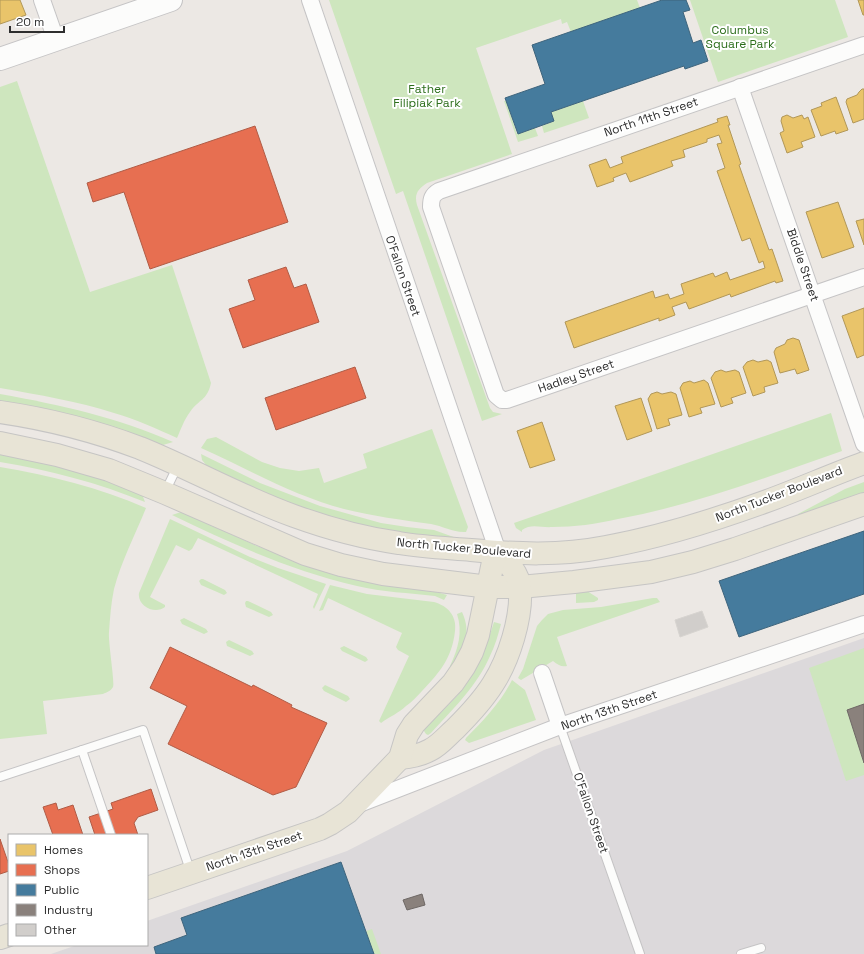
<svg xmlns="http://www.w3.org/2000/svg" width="864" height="954" viewBox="0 0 864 954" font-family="'Space Grotesk',sans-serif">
  <rect width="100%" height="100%" fill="#ece8e4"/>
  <!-- industrial -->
  <path fill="#dcd9db" d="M864,638V954H51L77,945H147V921L347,851L544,750Z"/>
  <!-- green -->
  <g fill="#cee6be">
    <path d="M329,0H637L640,8L571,32L567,22L562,24L561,19L476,48L512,154L427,183C418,189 414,194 417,205L490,408L493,412L502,414L482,421L403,191L396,194Z"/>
    <path d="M690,0H835L848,37L718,82Z"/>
    <path d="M17,81L90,292L172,265L211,383C207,401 199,399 190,412C184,420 181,429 177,438C157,429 136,419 114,413C77,401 39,395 0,388V87Z"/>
    <path d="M504,101H506L517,134L535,128L538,136L518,142Z"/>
    <path d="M583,101L589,118L544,133L542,126L554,121L551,112Z"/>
    <path d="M0,394C61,405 116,417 173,442L163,445L0,402Z"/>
    <path d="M831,413L842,451C769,476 695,505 618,519C597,524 574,527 552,527C542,528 531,523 522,530V532L516,528L514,523Z"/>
    <path d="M432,429L468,527L466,532C454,533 443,526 431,524C401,520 373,516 344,509C294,496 248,469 201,448L207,439L216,437L262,462L280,468L299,471L319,468L324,483L367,468L363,454Z"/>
    <path d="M0,453L80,471L142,494L145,502C98,483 50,470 0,462Z"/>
    <path d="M201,454L260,483L320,506L381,523L407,527L434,530L462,540L371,529L290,504L207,466L202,460Z"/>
    <path d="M0,467C49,475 100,488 146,508C135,535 121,562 114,589C111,603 110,618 109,632C108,642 115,683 113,687C111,691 107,692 103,694L43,701L47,734L0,739Z"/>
    <path d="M864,482V494L799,516L798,514L845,489Z"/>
    <path d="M181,512H187L224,531L257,546L298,560L433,591L447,595L444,600L435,596C409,593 382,592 357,586C292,571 232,544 172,515Z"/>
    <path d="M170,519L250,557L278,568L326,584L314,609L313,607L318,594L198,538L192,549L189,551L176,545L150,597L165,605V607C155,615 137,606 139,593Z"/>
    <path d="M201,579H203L225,590L227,593L224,595L201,585L199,581Z"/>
    <path d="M330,585L367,594L434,602C448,606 457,616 455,631C452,658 440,672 422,691C417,696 412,702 406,706C399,713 389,717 381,723L379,721L409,656L398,650L396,647L402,633L328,598L323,610L319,611Z"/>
    <path d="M576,591H587L598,598V600L594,602L576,603Z"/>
    <path d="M653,598H657L660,602L557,637L567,666C561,667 558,665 553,661L521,680L518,678L523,669L537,626L542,620L548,614L563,610L601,607Z"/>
    <path d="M246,601H248L271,612L273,615L269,617L246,607L245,603Z"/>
    <path d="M462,612C472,634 464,647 452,667L450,666C458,649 463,632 457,614Z"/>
    <path d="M184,618L206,629L208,632L204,634L182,624L180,620Z"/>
    <path d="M494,622L501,624C498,635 495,646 490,656C477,686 453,709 431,733L428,735L426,734L424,731V728C435,718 447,707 457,696C475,675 486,648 494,622Z"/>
    <path d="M229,640L252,651L254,654L250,656L227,646L226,642Z"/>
    <path d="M344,646L366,657L368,660L365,662L342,651L340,648Z"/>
    <path d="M864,648V704L847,710L864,763V775L846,781L809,668Z"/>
    <path d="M512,680L525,690L536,720L469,743L465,740L466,738C484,720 501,702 512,680Z"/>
    <path d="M325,685L348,696L350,699L346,702L324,691L322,688Z"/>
    <path d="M372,929L381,954H374L366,931Z"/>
  </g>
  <!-- homes -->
  <g fill="#e9c46a" stroke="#b19758">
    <path d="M0,0H20L26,15L0,24Z"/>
    <path d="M858,0H864V15H863Z"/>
    <path d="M862,89H864V119L853,123L846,102L847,99L857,95L859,92Z"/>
    <path d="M836,97L848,130L836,134L835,131L821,136L811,110L822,106L821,103Z"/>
    <path d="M787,115L793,118L802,115L804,119L808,117L815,137L801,142L803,147L787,153L780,133L784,131L781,121L782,117Z"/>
    <path d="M727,116L730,125H728L741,164L739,165L769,250L772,249L783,281L776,283L775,281L731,297L730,294L689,309L686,302L672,307L675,315L659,321V318L574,348L565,322L653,291L655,298L668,294L670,299L684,294L681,284L713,273L715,277L727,272L730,280L765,268L763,261L759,263L750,238L742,241L717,171L725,168L717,144L722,143L719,135L707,139V142L683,150L685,157L671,161L673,166L630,182L626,173L613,178L614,181L597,187L589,165L606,159L610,168L623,163L621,157L718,122L717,119Z"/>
    <path d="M838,202L854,247L822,258L806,212Z"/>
    <path d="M864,219V245L856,221Z"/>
    <path d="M864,308V355L857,358L842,316Z"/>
    <path d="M793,338L799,340L809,370L797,374L795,369L780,373L774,352L776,348L785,344L787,340Z"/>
    <path d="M753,360L758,362L767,360L771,362L778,383L764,387L765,392L753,396L743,367L747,362Z"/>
    <path d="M721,370L726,372L735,370L739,372L746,393L731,398L733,403L721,407L711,378L715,372Z"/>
    <path d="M704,380L708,383L715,404L700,408L702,413L689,417L680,388L683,383L690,381L694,383Z"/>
    <path d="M657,392L662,394L671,392L676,394L682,415L668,419L670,425L657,429L648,399L651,394Z"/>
    <path d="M641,398L652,431L627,440L615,406Z"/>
    <path d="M542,422L555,460L530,468L517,431Z"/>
  </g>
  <!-- shops -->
  <g fill="#e76f51" stroke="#b05c46">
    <path d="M255,126L288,222L150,269L124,192L93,202L87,183Z"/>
    <path d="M286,267L294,288L306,284L319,322L243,348L229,309L255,300L248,280Z"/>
    <path d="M355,367L366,398L276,430L265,398Z"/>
    <path d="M170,647L252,687L253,685L292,705L291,707L327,723L296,787L273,795L168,744L187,706L150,688Z"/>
    <path d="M151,789L158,810L138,817L134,823L138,835H95L89,817L113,809L111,803Z"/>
    <path d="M56,803L58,810L73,805L83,835H53L43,807Z"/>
    <path d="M0,839L9,865V871L0,874Z"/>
  </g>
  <!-- public -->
  <g fill="#457b9d" stroke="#3e647c">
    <path d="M662,0H686L690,10L683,12L693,43L701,40L708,61L685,69L684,66L551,112L554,121L518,134L505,98L545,84L532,45Z"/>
    <path d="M864,531V594L739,637L719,581Z"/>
    <path d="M341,862L374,954H156L154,947L187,935L181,918Z"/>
  </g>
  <!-- industry -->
  <g fill="#8a817c" stroke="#6e6865">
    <path d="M864,704V763L847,710Z"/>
    <path d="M422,894L425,905L407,910L403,900Z"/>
  </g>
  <!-- building -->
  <path fill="#d1cecb" stroke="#d7d4d0" d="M702,611L708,627L680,637L675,620Z"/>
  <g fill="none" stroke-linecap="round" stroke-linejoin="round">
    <defs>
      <g id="lane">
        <path d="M165,492L178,465"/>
        <path d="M560,726L640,954"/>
        <path d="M82,750L111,835"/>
        <path d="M0,777L143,730L191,873"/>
        <path d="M741,954L761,948"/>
      </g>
      <g id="street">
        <path d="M42,0L56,40"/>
        <path d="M310,0L498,552"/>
        <path d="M864,45L439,191C432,195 431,199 431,207L496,395L502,400H507L864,277"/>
        <path d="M740,87L864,444"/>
        <path d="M542,673L560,726"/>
        <path d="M359,804L560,726L864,624"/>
      </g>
      <path id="secondary" d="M0,59L171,0"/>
      <g id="primary">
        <path d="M0,412C48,419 95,431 140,448C192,469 241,497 294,516C327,528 363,538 399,543C423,547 447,548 471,550C517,554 560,556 606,547C661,537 715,520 767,501C800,489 831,475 864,463"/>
        <path d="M0,443L57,455L109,470L165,493L305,554L341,565L383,574L489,587H520L574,582L651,572L693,562L735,549L864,504"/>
        <path d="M400,758C411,757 421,755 430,750C440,745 447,736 455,729C469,715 483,700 493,684C509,659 522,618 520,588C519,574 507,561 498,552"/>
        <path d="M147,888L320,829L330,824L348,812L400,758L407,735L414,724L453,683L464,667L472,652L478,635L493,562L498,552"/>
        <path d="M0,938L9,935"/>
      </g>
    </defs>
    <!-- lane casing -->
    <use href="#lane" stroke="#c5c4c5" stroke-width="10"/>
    <!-- street casing -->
    <use href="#street" stroke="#c5c4c5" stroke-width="18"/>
    <!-- secondary casing -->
    <use href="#secondary" stroke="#c5c4c5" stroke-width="24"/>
    <!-- primary casing -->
    <use href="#primary" stroke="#c6c5c4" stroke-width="24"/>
    <!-- lane -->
    <use href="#lane" stroke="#fcfcfb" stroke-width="8"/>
    <!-- street -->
    <use href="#street" stroke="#fcfcfb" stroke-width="16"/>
    <!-- secondary -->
    <use href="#secondary" stroke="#fcfcfb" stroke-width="22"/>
    <!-- primary -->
    <use href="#primary" stroke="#e8e4d6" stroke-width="22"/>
  </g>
  <g text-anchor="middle" stroke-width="4" stroke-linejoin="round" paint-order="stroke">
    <!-- park labels -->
    <g font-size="12" fill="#2c6e1b" stroke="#fff">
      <text x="740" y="34">Columbus<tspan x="740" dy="14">Square Park</tspan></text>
      <text x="427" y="93">Father<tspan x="427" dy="14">Filipiak Park</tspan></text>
    </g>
    <!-- street labels -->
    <g font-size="12" fill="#2e2e2e" stroke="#fff">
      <text transform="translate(651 117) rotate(-19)" y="4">North 11th Street</text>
      <text transform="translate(803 265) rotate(71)" y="4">Biddle Street</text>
      <text transform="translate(403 276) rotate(71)" y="4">O'Fallon Street</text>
      <text transform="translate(576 376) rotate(-19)" y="4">Hadley Street</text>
      <text transform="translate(779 494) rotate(-21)" y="4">North Tucker Boulevard</text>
      <text transform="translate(464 548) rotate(5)" y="4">North Tucker Boulevard</text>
      <text transform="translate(609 710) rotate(-19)" y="4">North 13th Street</text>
      <text transform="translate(591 813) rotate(71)" y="4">O'Fallon Street</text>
      <text transform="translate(254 851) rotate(-19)" y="4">North 13th Street</text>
    </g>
  </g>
  <!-- legend -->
  <rect x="8" y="834" width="140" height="112" fill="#ffffff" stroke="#ababab"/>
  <rect x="16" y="844" width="20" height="12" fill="#e9c46a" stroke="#ababab"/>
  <text x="44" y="854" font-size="12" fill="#2e2e2e">Homes</text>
  <rect x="16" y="864" width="20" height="12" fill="#e76f51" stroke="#ababab"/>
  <text x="44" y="874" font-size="12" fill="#2e2e2e">Shops</text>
  <rect x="16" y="884" width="20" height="12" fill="#457b9d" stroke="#ababab"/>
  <text x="44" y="894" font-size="12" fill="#2e2e2e">Public</text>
  <rect x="16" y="904" width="20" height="12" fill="#8a817c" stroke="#ababab"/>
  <text x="44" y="914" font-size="12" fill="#2e2e2e">Industry</text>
  <rect x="16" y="924" width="20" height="12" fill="#d1cecb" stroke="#ababab"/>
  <text x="44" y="934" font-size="12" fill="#2e2e2e">Other</text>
  <!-- scale -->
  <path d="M10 26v6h54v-6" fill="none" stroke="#2e2e2e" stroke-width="2"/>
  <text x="16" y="26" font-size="12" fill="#2e2e2e" stroke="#ffffff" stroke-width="3" paint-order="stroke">20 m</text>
</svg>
